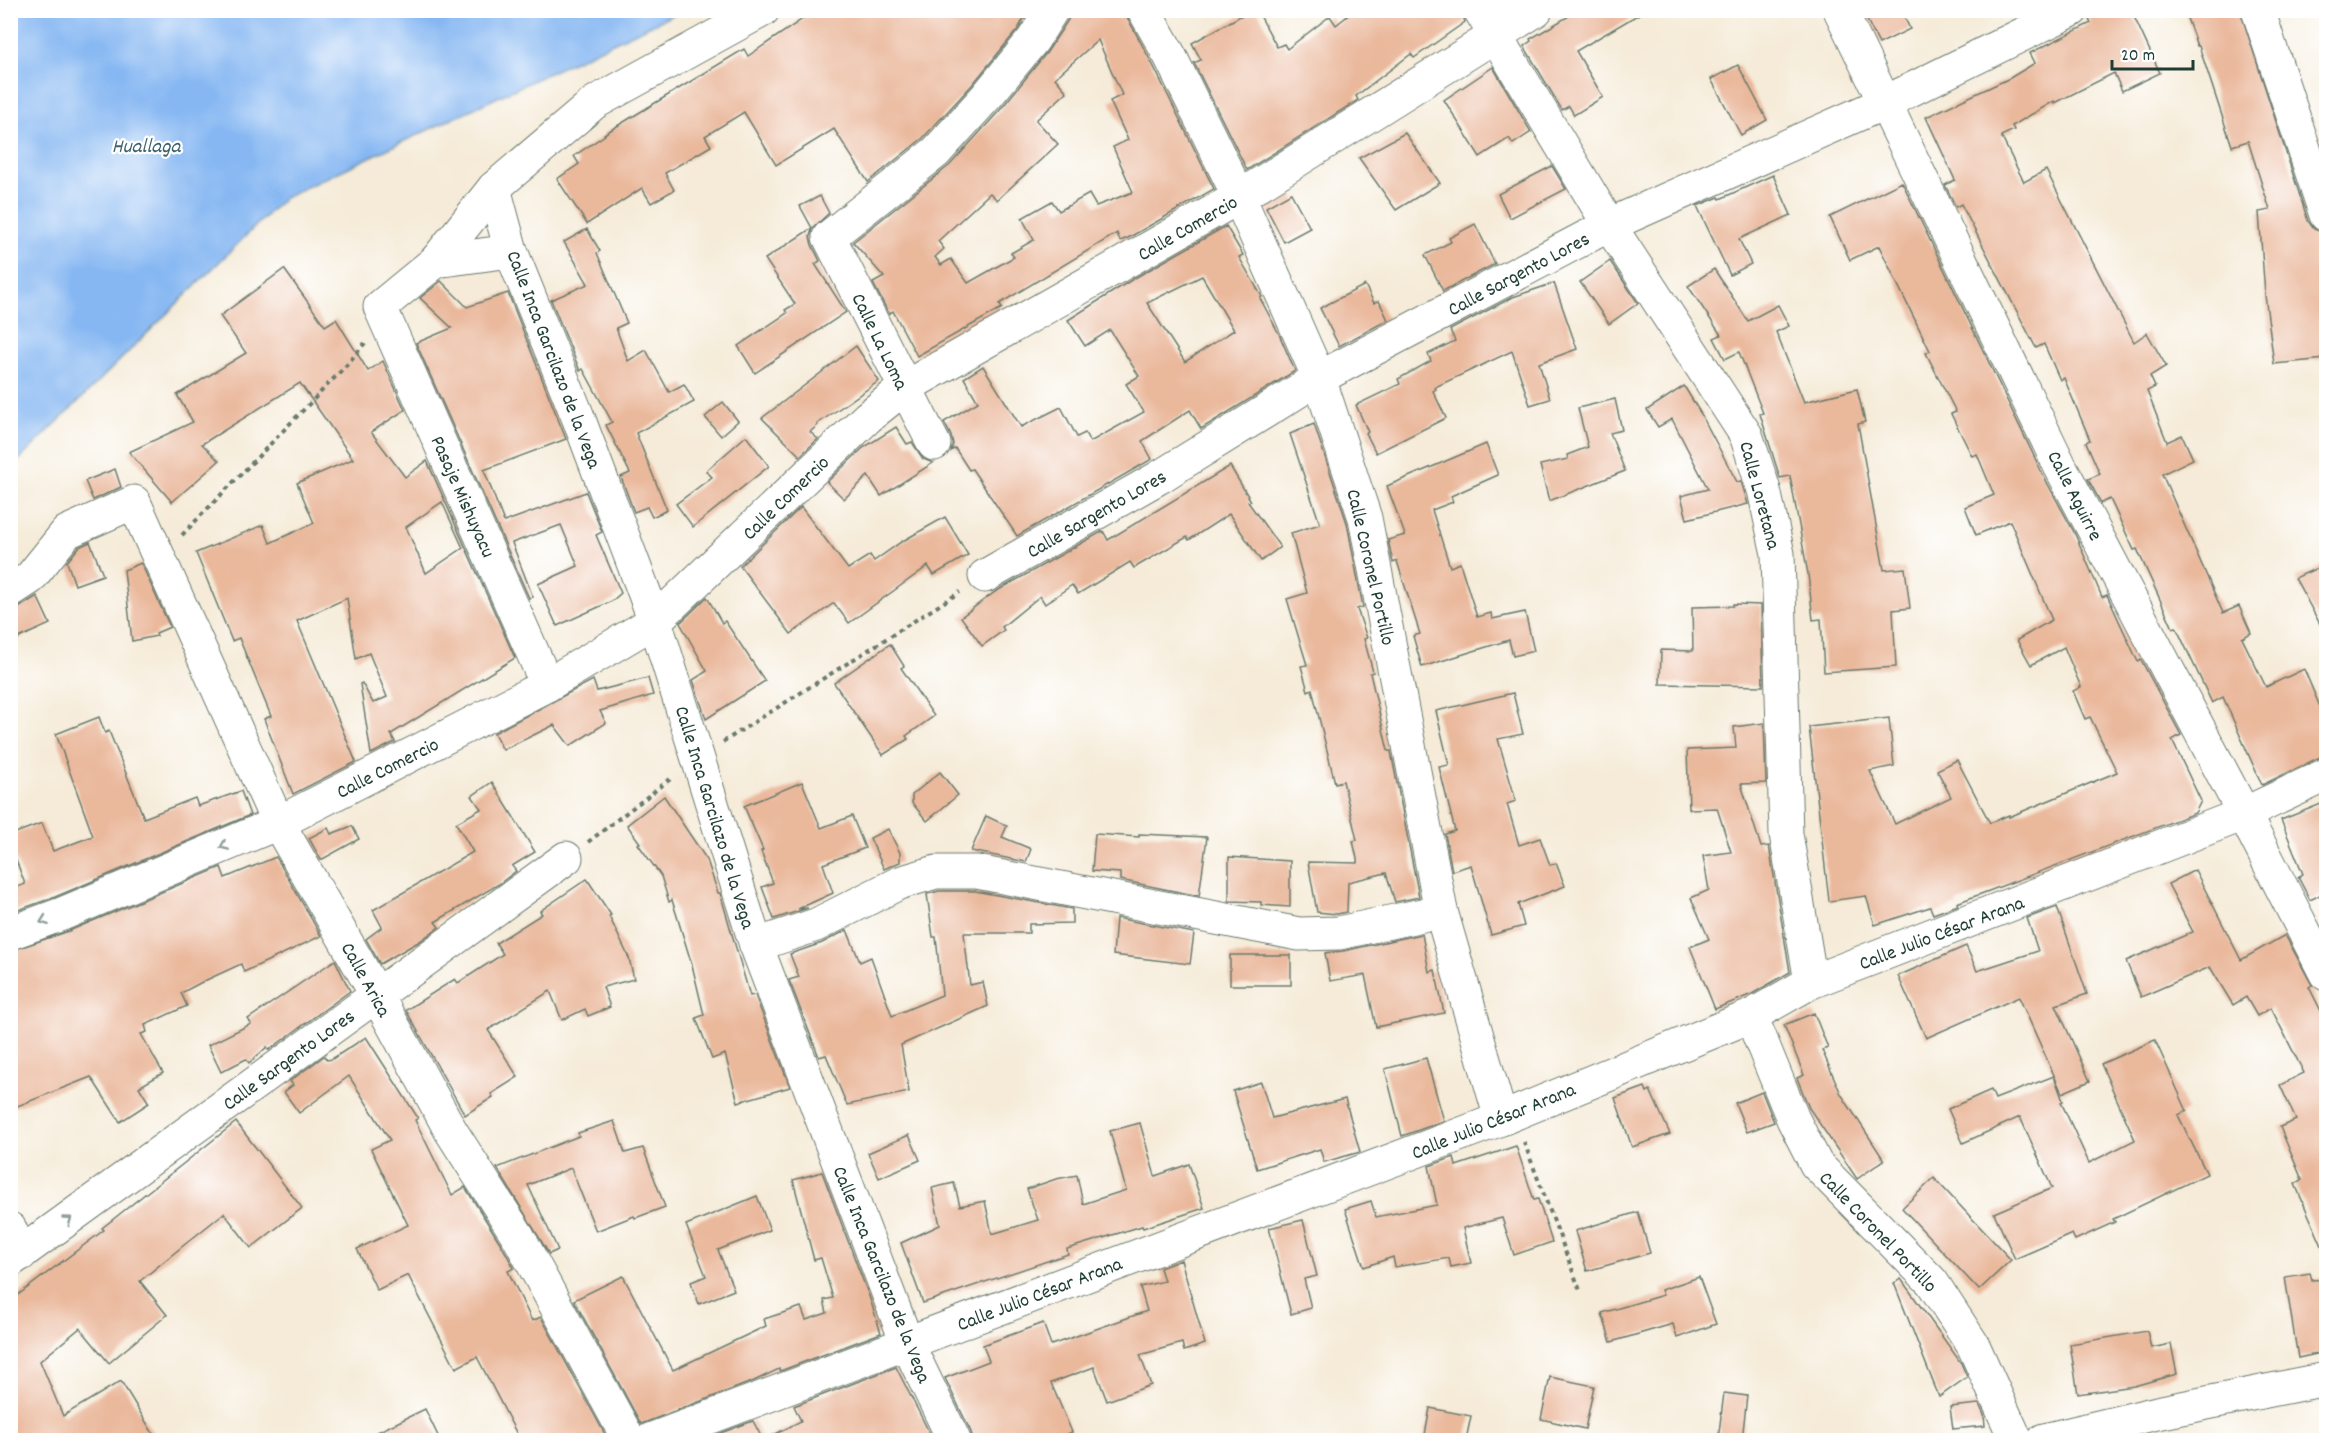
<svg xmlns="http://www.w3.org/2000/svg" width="2337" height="1451" viewBox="0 0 2337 1451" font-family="Dekko,sans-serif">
  <rect width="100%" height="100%" fill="#fff"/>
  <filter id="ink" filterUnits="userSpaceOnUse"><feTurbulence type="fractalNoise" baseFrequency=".0167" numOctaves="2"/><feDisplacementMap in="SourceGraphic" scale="12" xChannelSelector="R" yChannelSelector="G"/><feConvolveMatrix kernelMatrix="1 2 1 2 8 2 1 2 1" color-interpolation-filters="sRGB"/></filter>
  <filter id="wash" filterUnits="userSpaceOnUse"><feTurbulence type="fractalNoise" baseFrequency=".008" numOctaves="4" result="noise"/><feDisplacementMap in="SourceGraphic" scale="24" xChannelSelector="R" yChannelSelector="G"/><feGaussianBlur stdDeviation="1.35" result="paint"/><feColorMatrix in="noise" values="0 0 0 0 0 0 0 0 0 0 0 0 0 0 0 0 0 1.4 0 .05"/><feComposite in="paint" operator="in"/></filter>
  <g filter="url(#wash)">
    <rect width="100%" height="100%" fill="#f5ebd8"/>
    <!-- water -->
    <path fill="#86b7f2" stroke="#527a93" stroke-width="1.5" d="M11,10H681V11L285,197L11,468Z"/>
    <g id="blocks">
      <!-- building -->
      <g fill="#eab89b" fill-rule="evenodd">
        <path d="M816,10H1029L1018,29L972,85L923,138L868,182L834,129L776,165L744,112L705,136L711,146L665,173L674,190L651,203L642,188L587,224L557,179L579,164L574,156L605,135L604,134L744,49L748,56Z"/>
        <path d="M1071,10H1125L1128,19L1153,65L1214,189L1128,238L1120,241L1117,233L999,304L1002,308L917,356L893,311L889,314L873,283L884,277L853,242L950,165L1000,110L1047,52L1068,20ZM1098,40L1122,95L1110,101L1128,140L1113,147L1133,192L1096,206L1089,194L1059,211L1052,201L1022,218L1034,240L1011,253L1014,257L968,283L951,259L941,265L935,257L944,249L938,241L990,193L997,200L1058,144L1036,120L1067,92L1055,78Z"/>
        <path d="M1251,10H1257L1277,47L1284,44L1287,49L1330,16L1336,25L1355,10H1461L1465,22L1414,58L1411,54L1356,96L1358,100L1247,170L1194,63L1201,60L1192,43Z"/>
        <path d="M1579,10H1646L1576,51L1603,97L1574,115L1569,106L1562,110L1524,46L1531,41L1530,39Z"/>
        <path d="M1862,10H1901L1910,29L1879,44Z"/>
        <path d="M2091,10H2131L2160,73L2122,91L2114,73L2055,103L2054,101L2012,126L2014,130L2001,136L2024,182L2046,170L2134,342L2147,333L2166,366L2150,376L2155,387L2147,391L2167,442L2182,435L2193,459L2162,474L2223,613L2239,606L2251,633L2242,638L2266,687L2304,669L2326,721V756L2318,758L2262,785L2223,697L2212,703L2176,627L2173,628L2137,549L2134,550L2110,499L2101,503L2088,479L2100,474L2086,442L2090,440L2064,378L2060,380L2044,344L2036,348L1961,204L1956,207L1945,185L1955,180L1926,117L2010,78L2035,63L2030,53L2091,23L2088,18Z"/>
        <path d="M2184,10H2240L2308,221L2314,229L2326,233V359L2274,364L2265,295L2259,212L2270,210L2248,141L2232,146L2199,46H2197Z"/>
        <path d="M1738,65L1767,120L1741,135L1711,79Z"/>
        <path d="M1493,67L1531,132L1513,144L1509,138L1480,157L1444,100Z"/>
        <path d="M1405,133L1440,183L1396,210L1359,158Z"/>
        <path d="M1552,166L1566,189L1510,218L1498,194Z"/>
        <path d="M1773,175L1791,215L1739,239L1751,264L1730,275L1697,206L1719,197L1720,199Z"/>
        <path d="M1902,182L2043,475L2075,534L2102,597L2107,595L2138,662L2141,660L2181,735L2172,740L2201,801L2195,813L1957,903L1958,905L1933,914L1930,907L1875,925L1866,896L1829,901L1809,727L1889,718L1894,766L1870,771L1895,824L1951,797L1937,770L1957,760L1990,823L2009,815V817L2117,772L2090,717L2085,719L2073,691L2081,687L2064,647L2031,665L2017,640L2052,620L2010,521L1976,535L1965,507L1994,495L1977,454L1972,456L1951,414L1956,412L1926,353L1930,351L1879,246L1850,260L1830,217Z"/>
        <path d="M1291,193L1310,228L1284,242L1266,207Z"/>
        <path d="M820,196L829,213L812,229L810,237L812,245L820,261L815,264L846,312L755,373L738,346L787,313L785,310L795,304L765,259L812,228L800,206Z"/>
        <path d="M1475,224L1495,264L1443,291L1425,255L1451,242L1449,238Z"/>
        <path d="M1226,226L1243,255L1239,257L1262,297L1260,298L1279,334L1295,371L1201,429L1190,410L1142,441L1152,459L1017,536L972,469L969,470L955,448L951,451L953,444L951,436L944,422L978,402L964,378L983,366L1021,427L1061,407L1077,437L1085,433L1090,442L1144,412L1126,384L1139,376L1110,330L1085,346L1068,320L1133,279ZM1202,276L1234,330L1185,362L1147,303Z"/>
        <path d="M587,229L600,251L597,253L627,323L616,328L628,361L646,350L669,392L684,384L694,402L636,433L667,510L652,517L647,507L634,512L621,477L630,473L606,425L612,422L583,369L580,371L551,300L588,284L564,242Z"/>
        <path d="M1610,261L1638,303L1609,324L1580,282Z"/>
        <path d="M284,269L325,326L336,319L368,371L383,361L405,410L371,432L405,477L427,461L515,658L391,734L395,742L371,754L360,684L362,683L373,703L387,697L369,653L356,659L347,598L297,621L356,762L293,794L264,719L271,716L239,638L232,641L196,553L263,525L270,543L314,523L297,483L353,459L300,383L202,444L219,461L172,502L129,452L193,422L177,395L246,353L220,316ZM442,502L463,548L426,573L406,527Z"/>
        <path d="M1714,269L1748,321L1778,305L1789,326L1776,332L1804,402L1857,389L1865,422L1858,424L1884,570L1905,568L1910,608L1893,610L1896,667L1824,672L1821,619L1813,620L1808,574L1790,476L1780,478L1760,414L1763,413L1739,352L1725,359L1714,338L1721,335L1688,286Z"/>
        <path d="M441,281L467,307L508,293L566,439L484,470L504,522L586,492L602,532L596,535L621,593L612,601L557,626L538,584L578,566L561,525L512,543L533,597L529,598L416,343L452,328L420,298Z"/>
        <path d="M1554,283L1577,349L1539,363L1550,399L1530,405L1512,351L1435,387L1436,389L1433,391L1446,418L1376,453L1366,433L1368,432L1356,405L1400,384L1398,379L1431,361L1428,354L1455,341L1450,330L1513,297Z"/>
        <path d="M1365,285L1374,303L1379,301L1388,320L1339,346L1320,308Z"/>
        <path d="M856,346L879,381L817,424L818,425L810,432L818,439L800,456L762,418Z"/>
        <path d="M1684,386L1701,414L1737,482L1741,481L1748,504L1687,519L1681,496L1708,489L1672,419L1658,427L1647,410Z"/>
        <path d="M1615,399L1622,430L1610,433L1625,471L1549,501L1540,465L1568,459L1567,455L1588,447L1578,408Z"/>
        <path d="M723,402L738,421L721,436L705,417Z"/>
        <path d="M1314,424L1347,523L1363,607L1357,609L1367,638L1364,639L1373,672L1370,673L1388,751H1391L1392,757L1419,897L1395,902L1386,873L1348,882L1347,912L1337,914L1317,912L1308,862L1358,863L1353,841L1357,840L1343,781L1335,783L1312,689L1308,691L1301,666L1307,665L1287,599L1307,593L1291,533L1320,524L1290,434Z"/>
        <path d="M896,427L907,444L912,442L923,459L933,463L881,496L868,476L844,499L827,482L863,448Z"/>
        <path d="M746,436L769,466L693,527L676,504L712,477L706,471Z"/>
        <path d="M1486,444L1498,475L1451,496L1453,502L1432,510L1450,567L1460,563L1477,617L1491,613L1492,619L1525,612L1534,651L1513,656L1509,640L1422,667L1413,636L1420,634L1397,561L1393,563L1388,540L1405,535L1387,486Z"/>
        <path d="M1230,466L1251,501L1248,502L1280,547L1261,561L1229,514L1189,540L1187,537L1134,568L1130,562L1078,594L1072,585L1045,604L1040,596L1002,627L1004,630L982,646L961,617L995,592L1103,531L1108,540Z"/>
        <path d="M115,469L121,487L93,500L85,481Z"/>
        <path d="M801,507L848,569L870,555L874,561L901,542L945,517L968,555L934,575L928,566L849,623L834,603L791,634L740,566Z"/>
        <path d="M90,542L103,575L75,585L67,562L79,547Z"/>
        <path d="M141,563L170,627L156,633L157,636L132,641L124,570Z"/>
        <path d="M2326,564V635L2295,578Z"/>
        <path d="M37,596L50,624L10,642V610L20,607Z"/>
        <path d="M707,597L722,623L725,621L765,681L706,719L693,680L707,671L680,623Z"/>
        <path d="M1733,604L1761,605L1763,686L1660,684L1661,650L1693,651L1692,607L1733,606Z"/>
        <path d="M890,644L904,666L901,668L934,716L906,736L908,739L883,755L834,683Z"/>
        <path d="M648,678L653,695L600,711L606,723L570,746L554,725L503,750L494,733L593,680L597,691Z"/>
        <path d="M1513,693L1523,734L1498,739L1516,801L1507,804L1519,845L1540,838L1550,865L1556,863L1565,886L1518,904L1524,926L1491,935L1471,865L1452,871L1445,834L1455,831L1439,767L1449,765L1436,711Z"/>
        <path d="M99,717L105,733L109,731L144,818L195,798L198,806L241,791L250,815L55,897L10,913V890L25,884L10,844V835L42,823L53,851L93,836L56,734Z"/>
        <path d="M1764,723L1766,783L1741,784L1761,847L1769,846L1790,972L1752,994L1715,1009L1690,947L1709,939L1691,898L1709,890L1703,856L1731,852L1717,808L1689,809L1687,750L1736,748L1734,727Z"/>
        <path d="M940,772L958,795L927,821L912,803V795Z"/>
        <path d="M492,782L535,852L512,866L516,871L499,884L435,922L439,927L420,941L380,964L366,939L382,927L373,910L473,852L456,823L481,809L472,796Z"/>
        <path d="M802,782L821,828L852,816L865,848L823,864L833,893L798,909L808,908L774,919L762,887L773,883L761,851L763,850L744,806Z"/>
        <path d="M664,796L707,860L718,893H720L750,996L755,995L790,1087L738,1102L725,1054L712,1059L696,1018L704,1015L692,965L672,900L669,902L661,876L638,844L640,843L627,825Z"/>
        <path d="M2326,802V892L2310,900L2298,877L2303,874L2281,820Z"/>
        <path d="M986,816L1007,826L1002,837L1031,849L1026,862L971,851Z"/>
        <path d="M352,826L359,839L321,860L309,838L328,828L331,834Z"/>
        <path d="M888,829L900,853V862L884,869L870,838Z"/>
        <path d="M1095,834L1139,837V834L1207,837L1199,896L1120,880V873L1092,871Z"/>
        <path d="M276,857L321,936L244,972L241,964L202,982L181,993L187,1006L145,1025L147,1032L141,1034L163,1073L139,1087L149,1103L120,1122L91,1077L10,1109V951L69,931L221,867L225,878Z"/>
        <path d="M1229,857L1290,861V907L1261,905V902L1229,901Z"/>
        <path d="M2195,870L2241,960L2285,935L2312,985L2309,987L2326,1021V1255L2295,1184L2302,1180L2280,1127L2296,1120L2280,1085L2304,1073L2271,1008L2257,1016L2246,997L2233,1005L2210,967L2141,997L2126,961L2193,932L2168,884Z"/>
        <path d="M587,879L611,915L609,916L629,958L634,979L603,987L610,1007L588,1016L585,1009L562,1020L550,991L488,1030L518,1077L491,1094L493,1097L465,1115L406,1010L455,979L458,983L503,954L496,943L542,914L540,911Z"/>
        <path d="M939,891H975L1072,909V923L1029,924V933H964L970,985L983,982L988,1006L901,1045L909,1092L847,1105L826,1055L819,1057L789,980L799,977L790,954L822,943L847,930L860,962L871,957L892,1016L942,995L936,937H933L927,894Z"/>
        <path d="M2057,907L2087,994L2056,1005L2090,1081L2062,1093L2019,997L1926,1038L1898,976L1966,946L1977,971L2038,951L2027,918Z"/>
        <path d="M1116,918L1194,933L1190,964L1113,955Z"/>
        <path d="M1422,934L1429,972L1435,970L1444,1013L1376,1027L1365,975L1330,981L1325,953L1343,951Z"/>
        <rect x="1230" y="955" width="61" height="30"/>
        <path d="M335,960L350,991L269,1050L267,1047L249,1063L246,1059L221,1072L208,1045L251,1024L248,1019Z"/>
        <path d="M1814,1013L1828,1048L1822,1050L1841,1094L1884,1160L1857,1179L1809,1108L1797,1078L1804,1075L1784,1025Z"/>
        <path d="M366,1037L418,1118L415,1120L452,1195L465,1187L502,1246L514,1268L508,1271L532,1321L541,1317L608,1440H520L477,1357L456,1368L408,1275L377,1290L357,1249L408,1225L371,1149L390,1140L349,1076L299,1113L284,1092L293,1085L290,1081L324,1056L327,1060L332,1059Z"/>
        <path d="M2155,1040L2187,1111L2178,1115L2207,1174L2113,1219L2115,1222L2075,1240L2072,1234L2015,1259L1994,1213L2052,1188L2020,1117L1963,1143L1948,1109L1991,1090L1995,1099L2054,1076L2063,1101L2061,1102L2089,1163L2135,1140L2101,1064Z"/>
        <path d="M1426,1058L1444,1121L1402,1136L1385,1069Z"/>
        <path d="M1261,1082L1272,1118L1345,1099L1360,1152L1324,1162L1320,1149L1257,1169L1233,1091Z"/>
        <path d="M1645,1087L1647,1092L1650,1090L1670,1134L1632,1147L1615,1098Z"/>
        <path d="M1762,1092L1774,1122L1747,1132L1735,1103Z"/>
        <path d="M614,1121L625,1153L643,1148L665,1207L635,1218L634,1216L596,1231L571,1168L528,1185L558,1250L549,1254L497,1168L579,1136L578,1133Z"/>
        <path d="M236,1122L302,1208L251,1248L224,1213L189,1241L140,1281L167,1315L109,1363L80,1328L40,1361L63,1416L121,1381L157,1440H10V1301L104,1230L102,1228Z"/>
        <path d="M1140,1123L1155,1176L1189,1164L1204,1208L1143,1228L1142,1226L1067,1249L1068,1254L923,1303L901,1243L940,1225L932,1188L954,1183L960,1206L985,1201L992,1234L1038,1220L1027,1189L1056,1179L1077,1175L1083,1204L1126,1190L1110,1131Z"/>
        <path d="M909,1135L920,1160L879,1178L868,1153Z"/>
        <path d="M1516,1146L1534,1200L1538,1199L1552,1242L1514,1255L1502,1218L1463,1228L1471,1263L1451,1267L1449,1258L1395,1267L1393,1257L1364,1267L1345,1209L1371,1201L1376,1217L1437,1205L1429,1166L1454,1157L1456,1166Z"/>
        <path d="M822,1172L870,1299L881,1333L780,1371L779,1369L754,1381L641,1424L574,1300L623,1276L673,1370L766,1326L764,1319L801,1307L806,1320L827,1313L824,1300L833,1298L821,1258L814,1260L793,1180Z"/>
        <path d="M1934,1178L2011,1260L1979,1290L1902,1208Z"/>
        <path d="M757,1196L770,1230L718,1250L734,1290L699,1304L691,1282L706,1276L686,1225Z"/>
        <path d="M1638,1212L1650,1253L1587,1271L1575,1231Z"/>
        <path d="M1303,1220L1317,1276L1304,1279L1311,1308L1291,1314L1269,1228Z"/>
        <path d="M1181,1260L1205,1344L1184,1351L1182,1343L1140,1355L1151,1385L1107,1401L1094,1367L1051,1383L1072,1432L1054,1440H973L971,1432L945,1378L989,1361L983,1345L1043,1323L1051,1345L1147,1311L1140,1287L1164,1281L1160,1268Z"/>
        <path d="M2310,1273L2312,1280L2326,1279V1352L2298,1358L2285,1277Z"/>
        <path d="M1699,1277L1716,1324L1677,1338L1673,1324L1611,1342L1602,1313L1663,1295L1661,1290Z"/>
        <path d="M1901,1279L1961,1363L1967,1377L1939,1397L1894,1283Z"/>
        <path d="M2147,1331L2151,1348L2171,1344L2177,1374L2134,1386L2078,1394L2070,1344Z"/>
        <path d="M896,1367L933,1440H764L801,1421L794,1406Z"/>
        <path d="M1550,1377L1594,1386L1585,1429L1541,1419Z"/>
        <path d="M1724,1393L1747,1396L1742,1440H1718Z"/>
        <path d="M1979,1404L1984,1415L1985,1426L1953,1429L1950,1407Z"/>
        <path d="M1430,1408L1471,1416L1466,1440H1424Z"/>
        <path d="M425,1409L440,1440H361Z"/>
        <path d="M753,1421L763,1440H702Z"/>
      </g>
    </g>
  </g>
  <g filter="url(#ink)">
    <use href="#blocks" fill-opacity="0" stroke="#6a7a6d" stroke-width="1.5"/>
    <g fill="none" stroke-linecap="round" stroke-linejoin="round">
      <defs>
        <g id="minor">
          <path d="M1144,10L1170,56L1239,197L1319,378L1365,518L1441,911L1501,1119"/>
          <path d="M1480,10L1609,225L1746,435L1764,490L1778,554L1786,834L1811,982"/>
          <path d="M1840,10L2060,466L2244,814L2326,974"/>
          <path d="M2258,10L2326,215"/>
          <path d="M494,188L511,251L578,417L655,621L756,945L907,1343L954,1440"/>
          <path d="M436,261L511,251"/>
          <path d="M934,444L829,237L936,152L986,97L1033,40L1052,10"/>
          <path d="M985,576L1158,478L1319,378L1609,225L1884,103L2072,10"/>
          <path d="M10,591L30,578L67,532L134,502L278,823L376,994L451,1131L518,1236L629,1440"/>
          <path d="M547,685L380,307L436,261L494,188L594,103L763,10"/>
          <path d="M10,933L62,914L278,823L547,685L655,621L868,417L904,388L1239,197L1536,10"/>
          <path d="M756,945L816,925L899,883L936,872H977L1299,934L1339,933L1441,911"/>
          <path d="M1751,1016L1793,1119L1816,1164L1932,1282L1973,1345L2016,1440"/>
          <path d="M10,1229L21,1254"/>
          <path d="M10,1261L566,858"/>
          <path d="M650,1440L1501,1119L1751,1016L1811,982L2244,814L2326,775"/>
          <path d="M2044,1440L2157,1413L2326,1379"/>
        </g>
      </defs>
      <!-- minor casing -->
      <use href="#minor" stroke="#6a7a6d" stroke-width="35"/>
      <!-- path -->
      <g stroke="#6a7a6d" stroke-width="4" stroke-dasharray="4.5 4.5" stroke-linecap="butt">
        <path d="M182,535L345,367L365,343"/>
        <path d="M723,742L960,592"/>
        <path d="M588,842L673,777"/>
        <path d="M1524,1142L1581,1293"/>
      </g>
      <!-- minor -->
      <use href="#minor" stroke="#fff" stroke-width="33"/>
    </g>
    <!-- one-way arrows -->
    <defs><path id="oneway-chevron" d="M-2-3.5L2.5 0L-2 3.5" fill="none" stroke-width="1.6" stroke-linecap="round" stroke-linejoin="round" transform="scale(1.5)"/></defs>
    <g stroke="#8f9e9a">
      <use href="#oneway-chevron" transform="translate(224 846) rotate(157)"/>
      <use href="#oneway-chevron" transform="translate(44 921) rotate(160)"/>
      <use href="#oneway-chevron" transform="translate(68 1220) rotate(-36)"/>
    </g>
  </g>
  <g text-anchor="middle" stroke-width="4.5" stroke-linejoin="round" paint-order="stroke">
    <!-- street labels -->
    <g font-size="20" fill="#1f3d34" stroke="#fff">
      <text transform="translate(1187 227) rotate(-30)" y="7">Calle Comercio</text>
      <text transform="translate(1518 273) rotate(-28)" y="7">Calle Sargento Lores</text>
      <text transform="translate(881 341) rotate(64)" y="7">Calle La Loma</text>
      <text transform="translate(555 359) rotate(69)" y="7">Calle Inca Garcilazo de la Vega</text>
      <text transform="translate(1761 495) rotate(75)" y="7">Calle Loretana</text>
      <text transform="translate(2076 495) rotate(63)" y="7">Calle Aguirre</text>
      <text transform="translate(464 496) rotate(66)" y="7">Pasaje Mishuyacu</text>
      <text transform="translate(785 497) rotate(-44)" y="7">Calle Comercio</text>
      <text transform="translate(1096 513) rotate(-30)" y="7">Calle Sargento Lores</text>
      <text transform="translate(1372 567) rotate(77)" y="7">Calle Coronel Portillo</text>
      <text transform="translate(387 767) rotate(-27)" y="7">Calle Comercio</text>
      <text transform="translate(716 817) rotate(73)" y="7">Calle Inca Garcilazo de la Vega</text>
      <text transform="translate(1941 932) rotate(-21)" y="7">Calle Julio César Arana</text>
      <text transform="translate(367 979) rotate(61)" y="7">Calle Arica</text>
      <text transform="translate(288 1059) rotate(-36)" y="7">Calle Sargento Lores</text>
      <text transform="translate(1493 1120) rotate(-22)" y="7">Calle Julio César Arana</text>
      <text transform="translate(1879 1231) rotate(46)" y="7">Calle Coronel Portillo</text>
      <text transform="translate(883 1274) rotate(68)" y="7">Calle Inca Garcilazo de la Vega</text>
      <text transform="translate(1039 1293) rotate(-21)" y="7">Calle Julio César Arana</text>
    </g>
    <!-- water labels -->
    <g font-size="21" font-style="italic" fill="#3e626d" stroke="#fff">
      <text x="146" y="152">Huallaga</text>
    </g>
  </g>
  <!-- margin -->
  <rect width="2337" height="1451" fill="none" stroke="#fff" stroke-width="36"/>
  <!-- scale -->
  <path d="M2112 60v9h81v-9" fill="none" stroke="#1f3d34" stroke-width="3"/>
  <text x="2121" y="60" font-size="18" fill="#1f3d34" stroke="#ffffff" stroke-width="4.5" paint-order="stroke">20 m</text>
</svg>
